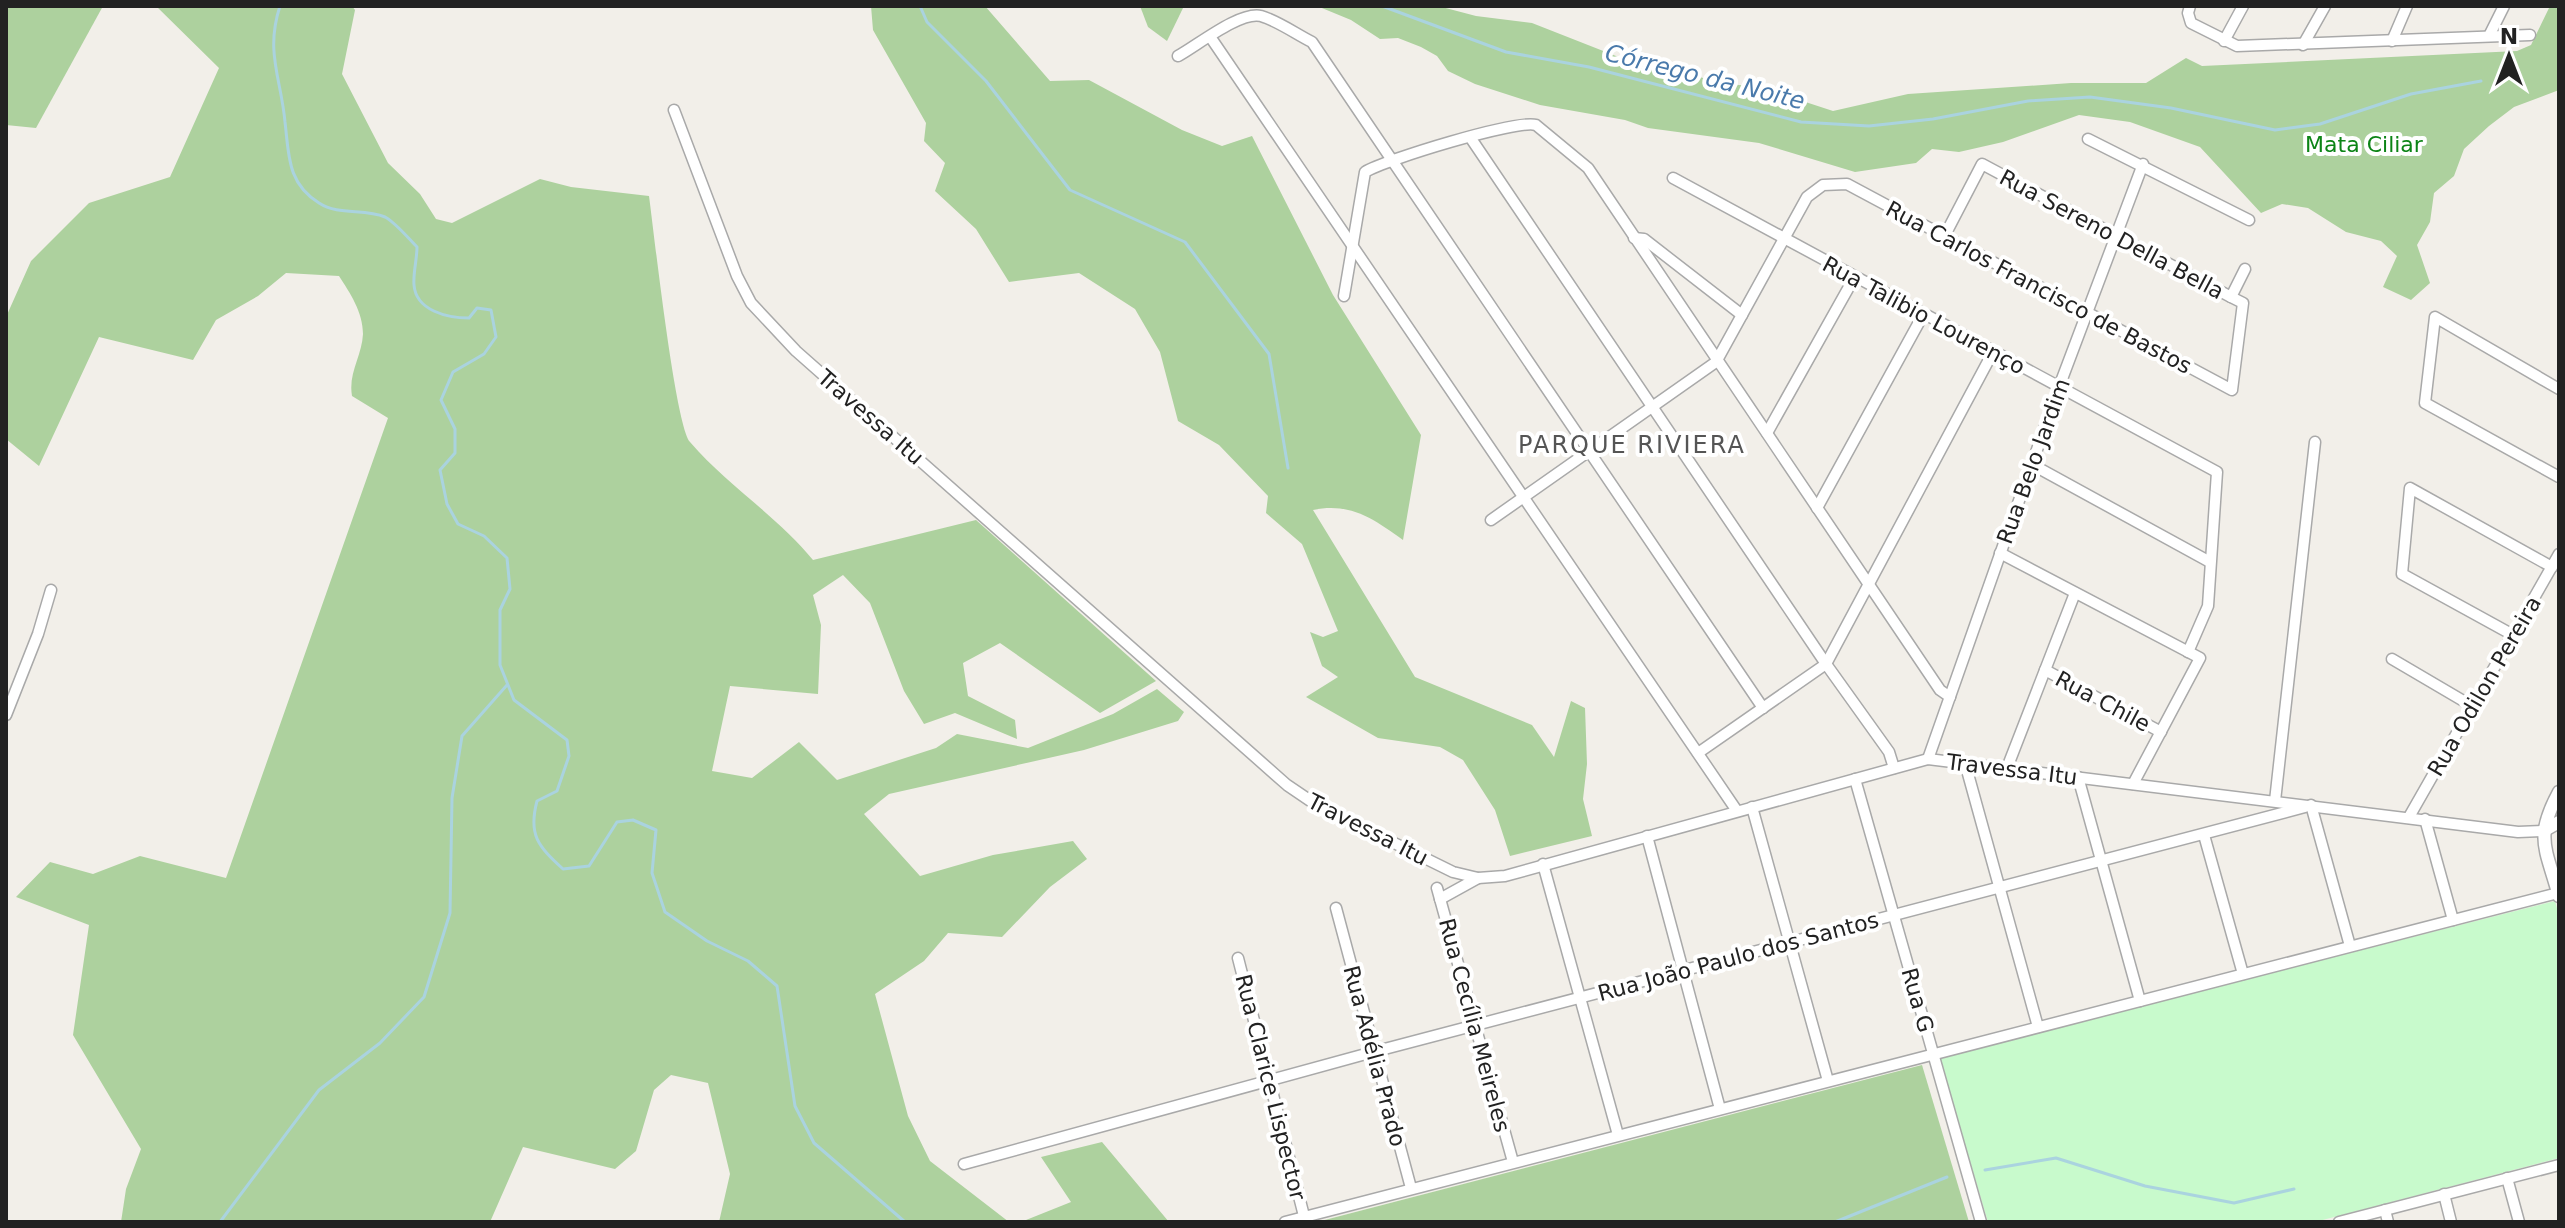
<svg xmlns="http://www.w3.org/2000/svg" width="2565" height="1228" viewBox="0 0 2565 1228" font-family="'DejaVu Sans',sans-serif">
  <rect width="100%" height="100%" fill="#f2efe9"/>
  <!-- forest -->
  <g fill="#add19e">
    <path d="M6,6H103L36,128L6,125Z"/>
    <path d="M156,6H352L355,10L342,74L388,163L420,194L436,219L452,223L540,179L571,187L649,196C654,232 675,424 690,442C727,485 777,516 813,560L976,520L1156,681L1100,713L1000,643L963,663L968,696L1015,720L1017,739L955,713L924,724L904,691L870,603L843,575L813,595L821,625L818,694L730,686L712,771L752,778L799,742L837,780L936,748L957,734L1028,748L1113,714L1157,689L1184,712L1178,721L1084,750L889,794L864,814L920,876L993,855L1073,841L1087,859L1050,887L1002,937L948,933L924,961L875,994L908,1116L930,1161L1009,1222H719L730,1174L708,1083L671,1075L654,1090L636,1151L615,1169L523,1147L490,1222H121L126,1189L141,1149L73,1035L89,925L16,897L50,862L93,874L140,856L226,878L388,418L352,396C348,373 362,356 363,334C363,312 350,293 339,276L286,273L258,296L216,320L193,360L99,337L39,466L6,439V317L31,261L89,203L170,177L219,68Z"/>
    <path d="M871,6H985L1050,81L1089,80L1182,130L1222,146L1252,136L1333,295L1421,435L1403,540C1374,519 1350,502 1313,510L1415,677L1532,725L1554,757L1571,701L1585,708L1587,764L1583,799L1592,836L1510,856L1495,810L1463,760L1440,747L1378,738L1306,697L1338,677L1322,666L1310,632L1323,637L1338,631L1302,544L1266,513L1268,496L1219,445L1178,421L1160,352L1135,309L1079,273L1009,282L976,229L935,191L945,163L924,141L926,123L873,30Z"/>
    <path d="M1140,6H1184L1167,41L1148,27Z"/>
    <path d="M1317,6H1438L1476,16L1532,23L1616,56L1723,83L1763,88L1833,111L1908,94L2071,83H2146L2186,58L2202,66L2517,51L2531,45L2550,6H2559V90L2514,107L2489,126L2464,149L2454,176L2434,193L2430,222L2417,245L2430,283L2411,300L2383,287L2397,256L2381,241L2346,232L2308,208L2282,204L2261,213L2200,147L2130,122L2079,115L2003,142L1959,152L1932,149L1916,163L1855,172L1759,143L1648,128L1625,120L1540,105L1475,84L1448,71L1437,56L1421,47L1398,38L1380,39L1351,20Z"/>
    <path d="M1922,1065L1969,1222H1317Z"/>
    <path d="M1102,1142L1169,1222H1021L1071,1202L1041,1157Z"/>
  </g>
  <!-- park -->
  <path fill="#c8facc" d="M2555,901L2559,916V1158L2315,1222H1988L1939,1057Z"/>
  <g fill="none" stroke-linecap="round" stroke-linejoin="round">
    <!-- stream -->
    <g stroke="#aad3df" stroke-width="3">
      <path d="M280,6C265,52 281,78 285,122C289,155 287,183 319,203C339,216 364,208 385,217C396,223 408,238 417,247C417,259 413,273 414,285C416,311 448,318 469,318L477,308L491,310L496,337L484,354L453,372L441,400L455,429V453L440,470L447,504L458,524L484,536L507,558L510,589L500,610V665L514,700L567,740L569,756L557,791L537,801C528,835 538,846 563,869L589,866L617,822L633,820L656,830L652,873L665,912L707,941L748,961L777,986L795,1106L814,1143L905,1222"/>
      <path d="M920,6L927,22L986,81L1070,190L1185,242L1269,354L1288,468"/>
      <path d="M1382,6L1506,52L1589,67L1801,122L1869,126L1933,119L2028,101L2090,97L2171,108L2275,130L2320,124L2411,94L2481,81"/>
      <path d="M1985,1170L2056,1158L2145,1186L2234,1203L2294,1189"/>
      <path d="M220,1222L319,1090L380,1043L424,997L450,913L452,798L462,736L507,685"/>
      <path d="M1835,1222L1947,1177"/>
    </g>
    <defs>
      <g id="minor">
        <path d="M2190,6L2188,13L2191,23L2237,46L2530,35"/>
        <path d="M2489,36L2504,6"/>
        <path d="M1211,38L1737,811"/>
        <path d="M2224,41L2243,6"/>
        <path d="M2392,41L2407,6"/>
        <path d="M2303,45L2325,6"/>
        <path d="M1178,56C1198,45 1240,11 1261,16C1278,21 1296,34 1312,42L1763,708"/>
        <path d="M674,110L737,276L751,303L796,351L1287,785L1315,804L1453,872L1478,878L1505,876L1928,759L2518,832L2543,831"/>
        <path d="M1470,137L1826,664L1889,752L1894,768"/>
        <path d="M2088,139L2249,220"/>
        <path d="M1673,178L2217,472L2208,606L2188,652"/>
        <path d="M1634,238L1644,239L1742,315"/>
        <path d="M1344,296L1365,172C1384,160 1518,119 1536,125L1588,168L1940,690L1950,697"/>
        <path d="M2231,297L2245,269"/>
        <path d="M2559,389L2435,317L2425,403L2559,477"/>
        <path d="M1767,433L1854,278"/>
        <path d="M2031,464L2210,562"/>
        <path d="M1817,508L1923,315"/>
        <path d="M1491,520L1716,362L1807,197L1823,185L1847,184L2232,390L2243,303L2231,297L1982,164L1944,237"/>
        <path d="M2000,553L2200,658L2133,784"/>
        <path d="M2513,635L2402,574L2410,488L2552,567"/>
        <path d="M2392,659L2472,706"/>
        <path d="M2045,670L2161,732"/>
        <path d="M6,715L38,634L51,590"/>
        <path d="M1698,753L1826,664L1993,352"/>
        <path d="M1928,759L2059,387L2143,164"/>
        <path d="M1965,763L2038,1027"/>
        <path d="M2007,768L2075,593"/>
        <path d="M2078,777L2140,1001"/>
        <path d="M1855,779L1981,1222"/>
        <path d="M2275,801L2315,442"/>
        <path d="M2311,805L2350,946"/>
        <path d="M1752,807L1828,1081"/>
        <path d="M2409,817L2559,554"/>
        <path d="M2425,819L2453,920"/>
        <path d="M2204,835L2243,974"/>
        <path d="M1647,836L1720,1109"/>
        <path d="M1543,864L1618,1135"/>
        <path d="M1437,888L1513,1162"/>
        <path d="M1440,899L1478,878"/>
        <path d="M1336,908L1411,1188"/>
        <path d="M1238,958L1304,1216"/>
        <path d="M964,1164L1373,1052L2305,807"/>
        <path d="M2507,1178L2519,1222"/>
        <path d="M2444,1194L2451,1222"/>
        <path d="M2385,1210L2388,1222"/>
        <path d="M1285,1222L2558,893"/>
        <path d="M2339,1222L2559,1165"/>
      </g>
      <g id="tertiary">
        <path d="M2559,792C2534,838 2546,848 2559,896"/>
        <path d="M2543,831L2559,822"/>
      </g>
    </defs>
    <!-- minor casing -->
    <use href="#minor" stroke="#a9a9a9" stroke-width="13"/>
    <!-- tertiary casing -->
    <use href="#tertiary" stroke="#a9a9a9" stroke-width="15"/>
    <!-- minor -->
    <use href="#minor" stroke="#fff" stroke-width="10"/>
    <!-- tertiary -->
    <use href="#tertiary" stroke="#fff" stroke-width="12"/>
  </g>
  <g text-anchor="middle" stroke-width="8" stroke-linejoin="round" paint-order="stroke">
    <!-- park labels -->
    <g font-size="22" fill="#0c8416" stroke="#fff">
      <text x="2364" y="152">Mata Ciliar</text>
    </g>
    <!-- street labels -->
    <g font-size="22" fill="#222" stroke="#fff">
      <text transform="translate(2112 234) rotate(28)" y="8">Rua Sereno Della Bella</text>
      <text transform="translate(2039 287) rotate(28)" y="8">Rua Carlos Francisco de Bastos</text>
      <text transform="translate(1924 315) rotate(28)" y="8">Rua Talibio Lourenço</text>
      <text transform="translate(871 417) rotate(41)" y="8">Travessa Itu</text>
      <text transform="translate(2033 461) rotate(-70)" y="8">Rua Belo Jardim</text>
      <text transform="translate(2484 686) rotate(-60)" y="8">Rua Odilon Pereira</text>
      <text transform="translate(2103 701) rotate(28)" y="8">Rua Chile</text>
      <text transform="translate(2012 769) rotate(7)" y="8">Travessa Itu</text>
      <text transform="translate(1368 829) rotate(27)" y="8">Travessa Itu</text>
      <text transform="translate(1738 956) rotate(-15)" y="8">Rua João Paulo dos Santos</text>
      <text transform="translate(1918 1000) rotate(74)" y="8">Rua G</text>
      <text transform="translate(1475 1025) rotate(75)" y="8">Rua Cecília Meireles</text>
      <text transform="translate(1375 1056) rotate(75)" y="8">Rua Adélia Prado</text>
      <text transform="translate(1271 1087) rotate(76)" y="8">Rua Clarice Lispector</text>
    </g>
    <!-- water labels -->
    <g font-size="24" font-style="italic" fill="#4a7aab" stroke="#fff">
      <text transform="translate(1705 77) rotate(14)" y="8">Córrego da Noite</text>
    </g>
    <!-- neighbourhood labels -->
    <g font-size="24" letter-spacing="2" fill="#555" stroke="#fff">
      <text x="1632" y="453">PARQUE RIVIERA</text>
    </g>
  </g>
  <!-- border -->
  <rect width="2565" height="1228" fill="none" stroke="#222222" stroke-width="16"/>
  <!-- north arrow -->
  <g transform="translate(2509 56)" stroke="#ffffff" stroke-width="6" paint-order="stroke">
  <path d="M0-6L14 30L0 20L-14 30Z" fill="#222222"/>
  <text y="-12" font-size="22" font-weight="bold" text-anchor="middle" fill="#222222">N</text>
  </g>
</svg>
